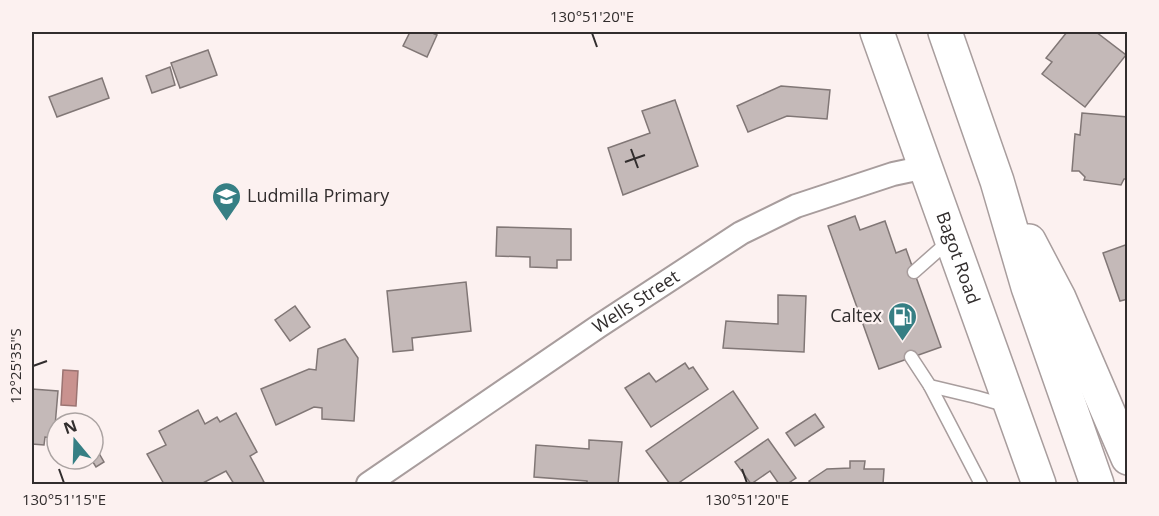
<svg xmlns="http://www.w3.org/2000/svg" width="1159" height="516" viewBox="0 0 1159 516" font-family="'Open Sans',sans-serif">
  <rect width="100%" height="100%" fill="#fcf1f0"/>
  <!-- water -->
  <path fill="#c9928f" stroke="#9b7472" stroke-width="1.5" d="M63,370L78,371L76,406L61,405Z"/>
  <!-- building -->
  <g fill="#c4b9b8" stroke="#817776" stroke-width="1.5">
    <path d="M410,32H430L437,35L427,57L403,46Z"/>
    <path d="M1067,32H1096L1126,55L1085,107L1042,74L1052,62L1046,58Z"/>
    <path d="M208,50L217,75L180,88L171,63Z"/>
    <path d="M170,67L175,85L152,93L146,76Z"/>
    <path d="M102,78L109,98L57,117L49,97Z"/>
    <path d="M781,86L830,90L827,119L787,116L748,132L737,106Z"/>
    <path d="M675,100L698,166L623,195L608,148L650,133L642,111Z"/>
    <path d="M1082,113L1128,117V179H1124L1121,185L1084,180L1085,177L1079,171H1072L1075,134L1080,135Z"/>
    <path d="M855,216L860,230L885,221L896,253L906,249L941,347L879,369L828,226Z"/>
    <path d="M497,227L571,229V260H557V268L530,267V257L496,256Z"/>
    <path d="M1128,244V299L1120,301L1103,253Z"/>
    <path d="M466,282L471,331L412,338L413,350L393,352L387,291Z"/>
    <path d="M778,295L806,296L804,352L723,348L726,321L778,324Z"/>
    <path d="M295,306L310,327L290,341L275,320Z"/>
    <path d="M345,339L358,358L354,421L322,419V408L314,407L276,425L261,389L309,369L316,370L318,349Z"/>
    <path d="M685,363L689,369L693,367L708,389L651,427L625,388L649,373L656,382Z"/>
    <path d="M32,389L58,391L54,438L45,437L44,445L32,444Z"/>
    <path d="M733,391L758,428L677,484H670L646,451Z"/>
    <path d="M198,410L205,424L217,417L220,422L236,413L257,452L250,456L264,482L259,484H234L226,471L201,484H164L147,454L166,445L159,431Z"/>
    <path d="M815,414L824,427L795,446L786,433Z"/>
    <path d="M768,439L796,478L787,484H779L770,471L751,484L735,462Z"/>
    <path d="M589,440L622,442L618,484H587V481L534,477L536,445L589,449Z"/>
    <path d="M96,448L104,462L96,467L91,459H93V449Z"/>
    <path d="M850,461H865L864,469H884L883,484H812L809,481L827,469L850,468Z"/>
  </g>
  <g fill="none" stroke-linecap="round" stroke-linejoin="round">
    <defs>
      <g id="service">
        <path d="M914,272L949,241"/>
        <path d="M911,357L930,386L976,397L1008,406"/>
        <path d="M930,386L981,484"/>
      </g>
      <g id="minor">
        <path id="s1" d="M368,484L599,326L741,233L796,206L893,174L926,167"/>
      </g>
      <g id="secondary">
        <path id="s2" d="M877,32L1039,484"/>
        <path d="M945,32L997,181L1028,287L1097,484"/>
        <path d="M1029,241L1059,298L1128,458"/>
      </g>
    </defs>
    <!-- service casing -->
    <use href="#service" stroke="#a89d9d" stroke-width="15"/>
    <!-- minor casing -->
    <use href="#minor" stroke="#a89d9d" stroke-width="26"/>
    <!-- secondary casing -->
    <use href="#secondary" stroke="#a89d9d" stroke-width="36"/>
    <!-- service -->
    <use href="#service" stroke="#fff" stroke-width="12"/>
    <!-- minor -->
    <use href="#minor" stroke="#fff" stroke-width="22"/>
    <!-- secondary -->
    <use href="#secondary" stroke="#fff" stroke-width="33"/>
  </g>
  <!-- ticks -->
  <path fill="none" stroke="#312d2d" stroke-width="2" d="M592,33L597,47M631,149L638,168M625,162L645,155M33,366L47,361M59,469L64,483M742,469L747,483"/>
  <!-- icons -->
  <defs>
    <symbol id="school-pin" viewBox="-11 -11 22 30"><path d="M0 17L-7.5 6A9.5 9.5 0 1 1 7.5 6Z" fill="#367f84" stroke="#fcf1f0"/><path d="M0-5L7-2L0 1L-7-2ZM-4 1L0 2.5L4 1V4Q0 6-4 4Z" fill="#fff"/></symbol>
    <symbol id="fuel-pin" viewBox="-11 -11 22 30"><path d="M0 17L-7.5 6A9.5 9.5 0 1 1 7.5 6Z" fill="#367f84" stroke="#fcf1f0"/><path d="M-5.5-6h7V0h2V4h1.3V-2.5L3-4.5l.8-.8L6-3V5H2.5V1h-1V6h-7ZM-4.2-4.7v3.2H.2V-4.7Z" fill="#fff"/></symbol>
  </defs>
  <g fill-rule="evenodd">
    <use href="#school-pin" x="210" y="180" width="33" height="45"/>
    <use href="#fuel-pin" x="886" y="300" width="33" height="45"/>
  </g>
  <g text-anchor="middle" stroke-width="4.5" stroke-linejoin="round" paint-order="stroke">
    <!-- poi labels -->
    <g font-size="18" fill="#312d2d" stroke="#fcf1f0" text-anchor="start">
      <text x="247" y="202">Ludmilla Primary</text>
      <text x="882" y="322" text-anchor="end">Caltex</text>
    </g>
    <!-- street labels -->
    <g font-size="18" fill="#312d2d" stroke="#fcf1f0">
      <text dy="6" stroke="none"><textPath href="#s2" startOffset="240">Bagot Road</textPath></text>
      <text dy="6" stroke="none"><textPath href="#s1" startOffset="324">Wells Street</textPath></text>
    </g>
  </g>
  <!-- border -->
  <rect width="1159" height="516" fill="none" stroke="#fcf1f0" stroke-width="66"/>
  <!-- north arrow -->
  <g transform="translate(75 441) rotate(341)"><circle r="28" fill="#fcf1f0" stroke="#aba3a2" stroke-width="1.5"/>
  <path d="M0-4.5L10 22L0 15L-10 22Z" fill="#367f84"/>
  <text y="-9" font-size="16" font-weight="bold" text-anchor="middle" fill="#312d2d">N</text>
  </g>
  <rect x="33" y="33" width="1093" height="450" fill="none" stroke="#312d2d" stroke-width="2"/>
  <g font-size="15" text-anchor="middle" fill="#312d2d">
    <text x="592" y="22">130°51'20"E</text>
    <text transform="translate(16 366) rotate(-90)" y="5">12°25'35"S</text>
    <text x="64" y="505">130°51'15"E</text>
    <text x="747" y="505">130°51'20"E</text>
  </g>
</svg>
